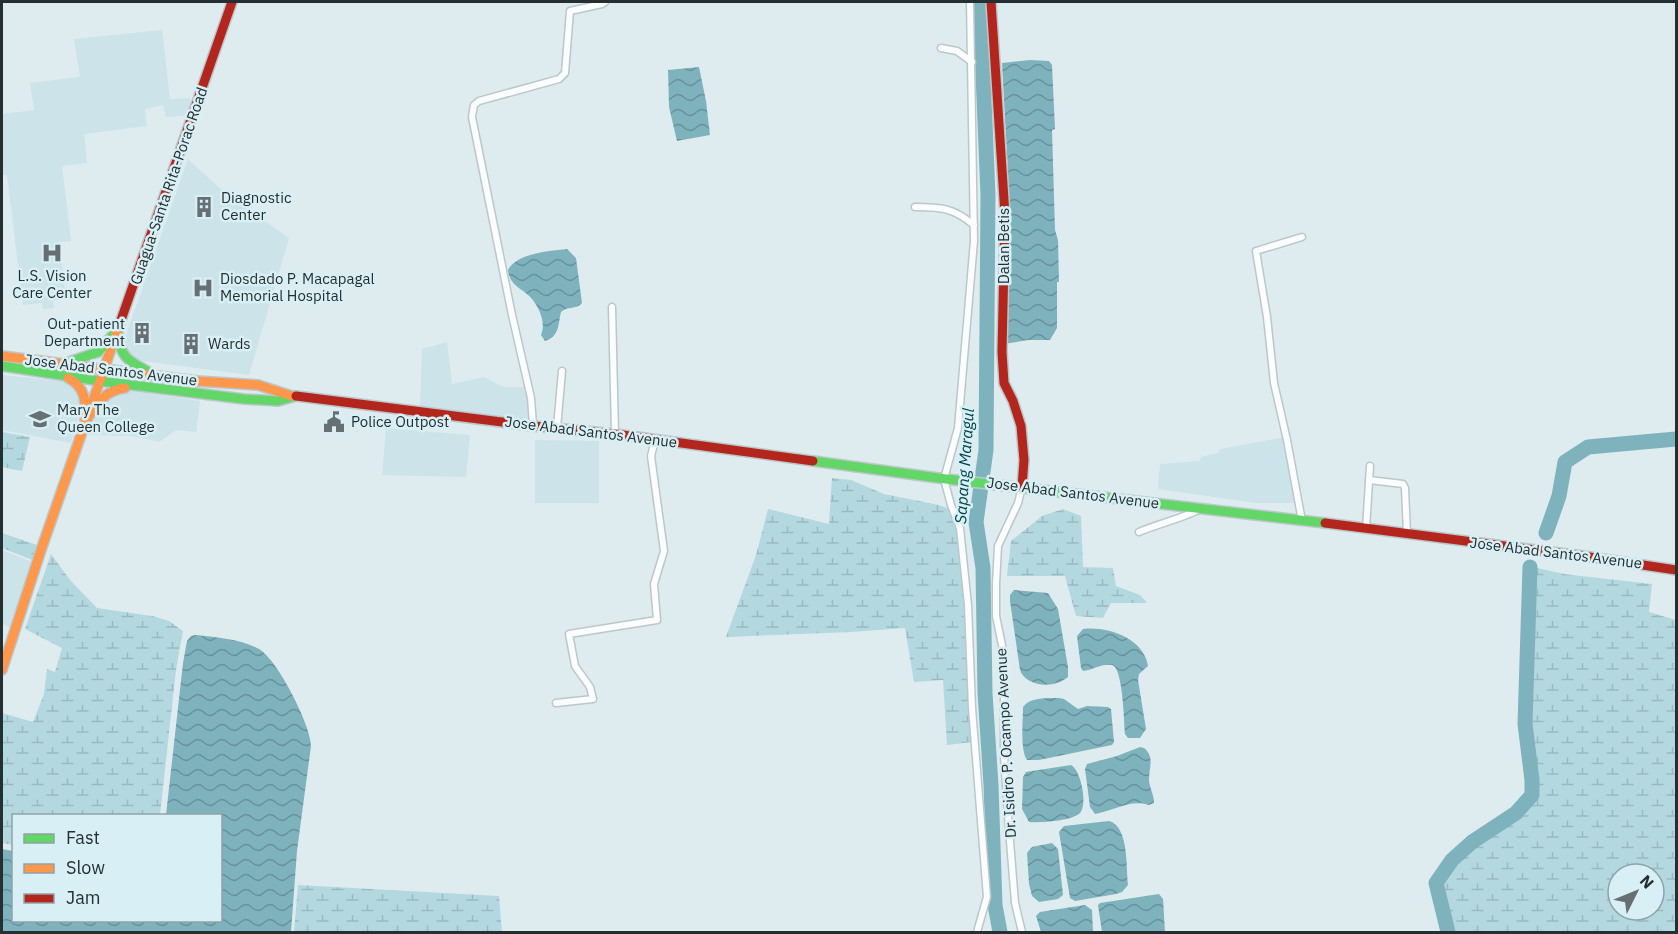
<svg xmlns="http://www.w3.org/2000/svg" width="1678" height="934" viewBox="0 0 1678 934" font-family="'IBM Plex Sans',sans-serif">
  <defs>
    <pattern id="wetland-marsh" width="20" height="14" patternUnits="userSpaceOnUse" patternTransform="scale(1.5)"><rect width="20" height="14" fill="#b4d8e0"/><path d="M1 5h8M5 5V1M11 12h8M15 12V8" fill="none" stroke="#9bbac0"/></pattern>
    <pattern id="water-waves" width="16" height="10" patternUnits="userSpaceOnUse" patternTransform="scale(1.5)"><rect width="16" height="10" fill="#7eb3be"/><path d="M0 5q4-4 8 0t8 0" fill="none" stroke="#67929b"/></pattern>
  </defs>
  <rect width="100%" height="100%" fill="#deecef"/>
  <!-- built -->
  <g fill="#cbe3e9">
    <path d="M162,30L170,99L190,98L192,115L166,117L163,105L145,109L147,126L84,134L87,163L62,166L71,241L59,242L66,299L53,301L54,308L43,309L42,303L23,305L7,175H2V114L34,110L30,83L80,77L74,39Z"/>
    <path d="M188,159L226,194L289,238L249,375L136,360L129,358L122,346Z"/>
    <path d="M447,342L452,384L484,377L503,387H526L530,398L531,420L420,407L422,349Z"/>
    <path d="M2,375L71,382L78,387L81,408L71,443L2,430Z"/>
    <path d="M127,390L200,401L196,432L176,430L159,442L132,436L88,435L101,403L107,396Z"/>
    <path d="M386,428L470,435L466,477L382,475Z"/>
    <path d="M1286,437L1297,503H1256L1158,489L1160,464L1200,461L1201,457L1218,453L1220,449Z"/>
    <path d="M535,440L599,441V503H535Z"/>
    <path d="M2,550L32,562L11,628L2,624Z"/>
  </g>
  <!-- wetland -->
  <g fill="url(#wetland-marsh)" fill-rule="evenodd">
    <path d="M2,432L30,437L22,471L2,467Z"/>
    <path d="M832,478L851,480L884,494L939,505L962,514L965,547L966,618L972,742L947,745L943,680L914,682L905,628L851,632L726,637L756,555L768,509L829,524Z"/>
    <path d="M1063,509L1081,516L1083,567L1113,568L1116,586L1140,595L1147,603H1111L1103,618L1076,616L1065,576H1007L1011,541L1042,516Z"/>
    <path d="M2,533L40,546L35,561L2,548Z"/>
    <path d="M51,554L70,580L97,608L152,616L169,621L183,631L176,670L160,815L14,816L13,845L2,843V713L33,722L44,694L47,669L55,672L62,648L25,629Z"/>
    <path d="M1533,567L1564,574L1652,584L1649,612L1676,620V932H1454L1441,883L1451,867L1473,844L1518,815L1534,796V780L1526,724ZM1618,874H1654V910H1618Z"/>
    <path d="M298,885L499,896L502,932H294Z"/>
  </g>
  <!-- water -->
  <g fill="url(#water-waves)">
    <path d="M1030,60L1049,61L1052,65L1055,129L1052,130L1055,230L1058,240L1059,282H1057V328L1050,340H1028L1004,344L1008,172L1002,63Z"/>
    <path d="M699,67L706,101L710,135L677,141L669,107L668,70Z"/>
    <path d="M567,249L576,258L582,303C576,310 567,306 561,312C558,324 560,336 545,341L541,335C546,323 540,309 532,299C523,288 510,287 508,270C517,253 549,251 567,249Z"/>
    <path d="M1014,590L1048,593L1058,609L1068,667V677C1054,689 1026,687 1020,670L1010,601V595Z"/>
    <path d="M1083,629C1107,626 1144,638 1148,666L1139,674L1138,680L1146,729L1140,738H1128L1125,734C1124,723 1123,667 1112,665C1103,663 1092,670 1083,671L1081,668L1077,636Z"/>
    <path d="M195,635C215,637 241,639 259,649C277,659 311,725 311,746L297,851L291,932H2V849L13,851L14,920H220V816L166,815L183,663L187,641L191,636Z"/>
    <path d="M1059,698L1064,699L1078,709L1087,706L1108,707L1111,709L1114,742L1112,745L1039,760H1027C1020,749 1023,721 1023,707C1030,697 1047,698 1059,698Z"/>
    <path d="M1140,747L1144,748C1155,757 1149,767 1149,779C1149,787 1154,794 1154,803L1149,805C1131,799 1113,811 1095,814L1090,807L1085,769L1087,764L1117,756Z"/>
    <path d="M1071,765C1081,770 1088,805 1080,813C1073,821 1038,823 1029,822L1022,809L1023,777L1026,772Z"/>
    <path d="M1109,821C1129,826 1126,868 1128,885L1122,892L1116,894L1075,901L1070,898L1059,832L1064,826Z"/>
    <path d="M1052,843L1058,849L1063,895L1058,899L1039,902L1032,896L1029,884L1027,853L1032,847Z"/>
    <path d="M1159,894L1163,899L1165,932H1102L1098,905L1100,903Z"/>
    <path d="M1085,905L1092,910L1093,932H1041L1036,916L1040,912Z"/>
  </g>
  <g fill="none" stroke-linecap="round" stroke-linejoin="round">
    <!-- river -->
    <g stroke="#7eb3be" stroke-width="15">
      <path d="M980,2L988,195L986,450L976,522L983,568L985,693L991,785L995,905L1000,932"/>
      <path d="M1546,533L1559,496L1565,462L1588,447L1676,439"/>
      <path d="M1448,932L1436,883L1452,860L1472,842L1516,813L1532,795V780L1525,724L1530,567"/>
    </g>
    <defs>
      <g id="street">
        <path d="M970,2L974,241L958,428L944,479L951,505L960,528L968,605L972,708L987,897L977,932"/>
        <path d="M941,48L957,51L972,62"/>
        <path d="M915,207C942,207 953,208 974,225"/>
        <path d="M612,307L615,434"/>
        <path d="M533,425L531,398L512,315L472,117L474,105L479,101L559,79L565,73L570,11L602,4L605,2"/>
        <path d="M557,428L562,371"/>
        <path d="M1369,480L1403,484L1405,488L1407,534"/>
        <path d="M1302,521L1287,440L1274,383L1267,317L1256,251L1302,237"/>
        <path d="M1366,529L1370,466"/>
        <path d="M1139,532C1160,523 1181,519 1200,509"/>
        <path d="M556,703L593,699L590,687L575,666L569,634L657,620L654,584L664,551L651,456L655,440"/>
        <path d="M1022,932L1015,903L1008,816L1004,755V655L996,616V584L998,546L1018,503L1022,487"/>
      </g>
      <g id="fast">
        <path d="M118,329C119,356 126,360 149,372"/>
        <path d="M69,362L98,352L118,329"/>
        <path d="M2,366L100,381L244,399L278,401L296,396"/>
        <path d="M813,461L946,479L1325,523"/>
      </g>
      <g id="slow">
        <path d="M2,356L197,381L258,385L292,396"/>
        <path d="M68,378C86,387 86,402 85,421"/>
        <path d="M85,422C96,406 104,390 125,388"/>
        <path d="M2,670L41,550L120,323"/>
      </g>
      <g id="jam">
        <path d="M991,2L1005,215L1002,352L1004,383L1013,401L1021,426L1024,460L1022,487"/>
        <path d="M120,323L232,2"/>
        <path d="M296,396L533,426L615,434L813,461"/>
        <path d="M1325,523L1583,556L1676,570"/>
      </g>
    </defs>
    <!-- street casing -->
    <use href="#street" stroke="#bcc7c9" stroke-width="9"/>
    <!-- fast casing -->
    <use href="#fast" stroke="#bcc7c9" stroke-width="12"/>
    <!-- slow casing -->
    <use href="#slow" stroke="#bcc7c9" stroke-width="12"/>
    <!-- jam casing -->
    <use href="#jam" stroke="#bcc7c9" stroke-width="12"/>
    <!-- street -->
    <use href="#street" stroke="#fafcfd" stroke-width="6"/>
    <!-- fast -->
    <use href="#fast" stroke="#63d668" stroke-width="9"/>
    <!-- slow -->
    <use href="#slow" stroke="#ff974d" stroke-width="9"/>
    <!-- jam -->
    <use href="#jam" stroke="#b3261e" stroke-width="9"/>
  </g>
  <!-- icons -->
  <defs>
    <symbol id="building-bare" viewBox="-9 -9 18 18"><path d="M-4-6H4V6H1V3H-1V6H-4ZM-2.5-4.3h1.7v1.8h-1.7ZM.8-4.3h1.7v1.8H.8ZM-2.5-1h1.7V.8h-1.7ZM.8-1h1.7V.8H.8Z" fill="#667073" stroke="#d8f0f5" stroke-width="2.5" paint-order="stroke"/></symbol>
    <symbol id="hospital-bare" viewBox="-9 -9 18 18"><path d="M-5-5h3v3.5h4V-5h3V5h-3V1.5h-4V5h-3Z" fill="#667073" stroke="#d8f0f5" stroke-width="2.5" paint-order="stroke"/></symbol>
    <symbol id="university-bare" viewBox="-9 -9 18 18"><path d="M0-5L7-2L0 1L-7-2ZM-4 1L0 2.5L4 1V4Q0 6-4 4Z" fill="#667073" stroke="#d8f0f5" stroke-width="2.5" paint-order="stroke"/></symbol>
    <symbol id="civic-bare" viewBox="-9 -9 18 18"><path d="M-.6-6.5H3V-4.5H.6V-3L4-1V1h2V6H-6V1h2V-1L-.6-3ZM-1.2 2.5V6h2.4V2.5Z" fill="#667073" stroke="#d8f0f5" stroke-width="2.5" paint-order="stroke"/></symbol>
  </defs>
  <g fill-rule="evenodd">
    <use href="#building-bare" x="189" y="192" width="30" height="30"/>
    <use href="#hospital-bare" x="37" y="238" width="30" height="30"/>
    <use href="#hospital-bare" x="188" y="273" width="30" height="30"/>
    <use href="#building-bare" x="127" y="318" width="30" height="30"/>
    <use href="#building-bare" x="176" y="329" width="30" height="30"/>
    <use href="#university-bare" x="25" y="404" width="30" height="30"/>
    <use href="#civic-bare" x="319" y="407" width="30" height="30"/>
  </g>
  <g text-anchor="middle" stroke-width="5" stroke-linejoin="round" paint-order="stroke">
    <!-- street labels -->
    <g font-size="15" fill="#252e30" stroke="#d8f0f5">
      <text transform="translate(169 186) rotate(-71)" y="5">Guagua-Santa Rita-Porac Road</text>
      <text transform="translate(1004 246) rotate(-90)" y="5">Dalan Betis</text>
      <text transform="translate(111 370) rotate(7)" y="5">Jose Abad Santos Avenue</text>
      <text transform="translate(591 432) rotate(7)" y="5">Jose Abad Santos Avenue</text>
      <text transform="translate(1073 493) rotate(7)" y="5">Jose Abad Santos Avenue</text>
      <text transform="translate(1556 553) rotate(7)" y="5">Jose Abad Santos Avenue</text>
      <text transform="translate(1006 743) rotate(-93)" y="5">Dr. Isidro P. Ocampo Avenue</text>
    </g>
    <!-- poi labels -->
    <g font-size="15" fill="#252e30" stroke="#d8f0f5" text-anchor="start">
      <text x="221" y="203">Diagnostic<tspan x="221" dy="17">Center</tspan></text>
      <text x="52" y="281" text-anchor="middle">L.S. Vision<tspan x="52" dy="17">Care Center</tspan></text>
      <text x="220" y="284">Diosdado P. Macapagal<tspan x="220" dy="17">Memorial Hospital</tspan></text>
      <text x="125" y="329" text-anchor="end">Out-patient<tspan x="125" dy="17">Department</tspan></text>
      <text x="208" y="349">Wards</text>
      <text x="57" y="415">Mary The<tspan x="57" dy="17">Queen College</tspan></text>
      <text x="351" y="427">Police Outpost</text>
    </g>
    <!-- water labels -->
    <g font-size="16" font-style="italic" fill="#00434e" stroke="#d8f0f5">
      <text transform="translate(964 466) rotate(-86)" y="6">Sapang Maragul</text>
    </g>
  </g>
  <!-- border -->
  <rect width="1678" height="934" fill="none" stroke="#252e30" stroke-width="6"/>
  <!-- legend -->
  <rect x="12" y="814" width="210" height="108" fill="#d8f0f5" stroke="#90a2a6" stroke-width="1.5"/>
  <rect x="24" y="834" width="30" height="9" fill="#63d668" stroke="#90a2a6" stroke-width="1.5"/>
  <text x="66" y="844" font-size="18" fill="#252e30">Fast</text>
  <rect x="24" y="864" width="30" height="9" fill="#ff974d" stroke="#90a2a6" stroke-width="1.5"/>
  <text x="66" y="874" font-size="18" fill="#252e30">Slow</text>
  <rect x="24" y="894" width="30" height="9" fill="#b3261e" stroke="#90a2a6" stroke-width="1.5"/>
  <text x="66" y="904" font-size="18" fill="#252e30">Jam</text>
  <!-- north arrow -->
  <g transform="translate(1636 892) rotate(47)"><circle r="28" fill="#d8f0f5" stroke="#90a2a6" stroke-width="1.5"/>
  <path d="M0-4.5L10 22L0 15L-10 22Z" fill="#667073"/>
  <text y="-9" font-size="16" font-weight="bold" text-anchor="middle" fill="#252e30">N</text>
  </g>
</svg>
